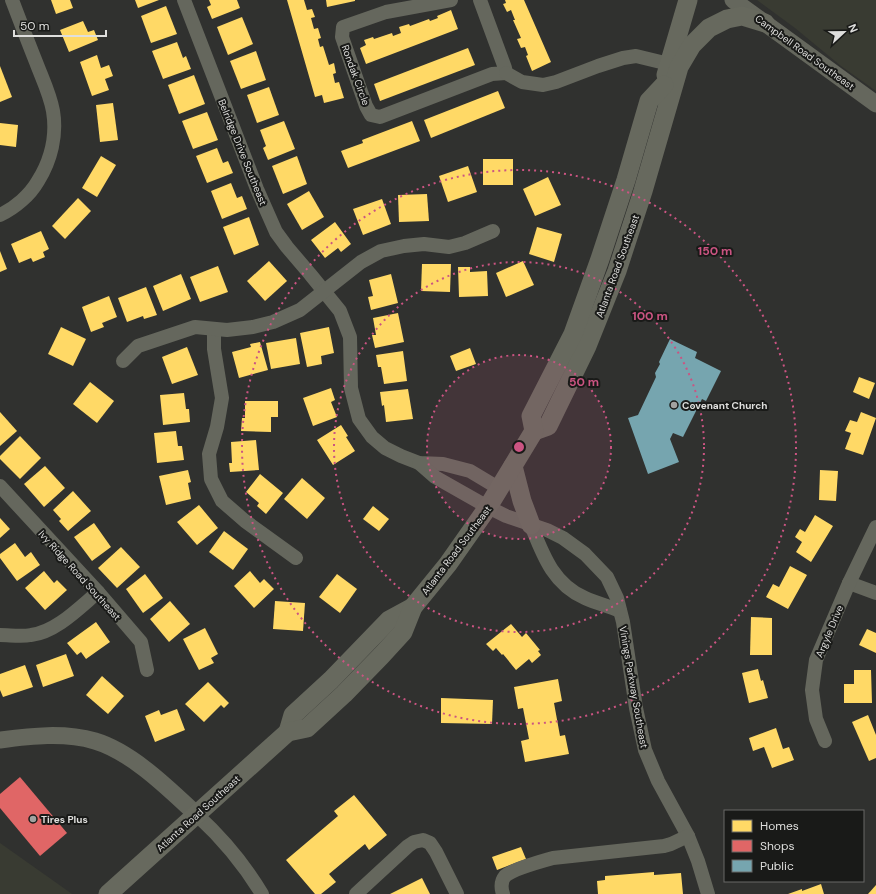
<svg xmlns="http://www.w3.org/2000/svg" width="876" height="894" viewBox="0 0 876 894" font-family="'DM Sans',sans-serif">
  <rect width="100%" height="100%" fill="#30312f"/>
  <!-- built -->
  <g fill="#393b32">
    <path d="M757,0H876V91L841,66L795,28Z"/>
    <path d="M0,843L58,884L72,894H0Z"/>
  </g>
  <!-- homes -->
  <g fill="#ffd966">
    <path d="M51,0H70L73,8L56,14Z"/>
    <path d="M135,0H159L138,8Z"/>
    <path d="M209,0H237L240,8L212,19L207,7L211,5Z"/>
    <path d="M287,0H304L307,10L312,9L315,17L311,18L314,29L318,28L321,38L318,39L320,47L323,46L329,65L334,63L336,73L333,74L335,83L339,82L344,98L324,103L322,95L315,97Z"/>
    <path d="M326,0H355V1L327,7Z"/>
    <path d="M505,0H524L551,62L532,71L526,56L528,55L525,47L521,48L517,39L521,38L513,20H515L511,10L507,12L503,4L506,3Z"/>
    <path d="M166,6L177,34L151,43L141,16Z"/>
    <path d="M451,10L458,29L366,64L360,48L366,45L364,40L373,37L374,39L392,33L393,36L401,33L399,27L409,24L410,26L429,19L430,21L438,18L437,16Z"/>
    <path d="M242,17L253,44L228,55L217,27Z"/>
    <path d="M83,21L88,32L94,30L98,40L69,52L60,30Z"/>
    <path d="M177,42L183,58L186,56L191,69L163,79L152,51Z"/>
    <path d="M468,48L475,65L380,101L374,84Z"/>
    <path d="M256,51L266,80L241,89L230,61Z"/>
    <path d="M97,55L101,68L109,65L113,76L105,79L109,90L92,96L80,62Z"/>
    <path d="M0,66L12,97L0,102Z"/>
    <path d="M194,75L205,104L179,114L168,85Z"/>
    <path d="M269,87L279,115L257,123L247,95Z"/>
    <path d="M498,91L505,108L431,138L424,120Z"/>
    <path d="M113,103L118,140L100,142L96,105Z"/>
    <path d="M207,112L218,140L193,149L182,121Z"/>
    <path d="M284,121L295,149L268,160L263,148L266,146L260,130Z"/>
    <path d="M412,121L420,141L348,168L341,151L363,143L362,140Z"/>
    <path d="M0,123L18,125L16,147L0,145Z"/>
    <path d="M217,148L223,163L228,161L233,173L207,183L196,156Z"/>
    <path d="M101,156L116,165L97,197L82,188Z"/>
    <path d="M297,156L307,184L283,194L272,166Z"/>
    <rect x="483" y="159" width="30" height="26"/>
    <path d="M468,166L477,192L448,202L439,176Z"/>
    <path d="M548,177L561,205L535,216L523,189Z"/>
    <path d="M231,183L237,198L242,196L247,209L222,219L211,191Z"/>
    <path d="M309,191L324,217L302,230L287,204Z"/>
    <path d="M427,194L429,221L399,222L398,195Z"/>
    <path d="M78,198L91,211L65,239L52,226Z"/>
    <path d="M382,199L391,224L363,235L353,209Z"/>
    <path d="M249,217L259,245L234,255L223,227Z"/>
    <path d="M335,222L351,244L341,252L338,248L325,258L311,240Z"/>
    <path d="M537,227L562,234L554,262L529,254Z"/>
    <path d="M41,231L49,249L43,252L45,257L33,262L31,258L19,263L11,244Z"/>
    <path d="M0,251L7,269L0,272Z"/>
    <path d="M269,261L287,281L265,301L247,281Z"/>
    <path d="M523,261L534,285L506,297L496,273Z"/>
    <path d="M422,264H451L450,292L421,291Z"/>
    <path d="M218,266L228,292L200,302L190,277Z"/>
    <path d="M458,267H470V272L487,271L488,296L459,297Z"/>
    <path d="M181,274L191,299L163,311L153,286Z"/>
    <path d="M391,274L398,303L371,310L368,297L373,296L369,280Z"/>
    <path d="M146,287L157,315L144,319L143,316L127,322L118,298Z"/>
    <path d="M109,296L117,317L102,323L104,327L91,332L82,307Z"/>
    <path d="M398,313L404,342L375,348L372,335H376L373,318Z"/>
    <path d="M61,327L86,339L73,366L48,354Z"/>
    <path d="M329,327L334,353L321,356L322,364L307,367L300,333Z"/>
    <path d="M296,338L300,364L271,369L266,343Z"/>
    <path d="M260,342L268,370L239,378L232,352L251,347L250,344Z"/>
    <path d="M187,347L198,375L172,384L162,357Z"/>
    <path d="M470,348L476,364L456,371L450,356Z"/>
    <path d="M403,351L407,381L384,384L381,367H378L376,355Z"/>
    <path d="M859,377L875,383L869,399L853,392Z"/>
    <path d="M90,382L114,401L97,423L73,404Z"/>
    <path d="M331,388L335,400L331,402L337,417L313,426L303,398Z"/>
    <path d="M408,389L413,419L386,422L384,405L382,406L380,392Z"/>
    <path d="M184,393L186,409H189L190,422L163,425L160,395Z"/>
    <path d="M245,401H278V417H271V432L241,431L242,418H245Z"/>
    <path d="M0,412L17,431L0,446Z"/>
    <path d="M861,412L876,418L863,455L845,449L851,433L845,431L850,420L857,422Z"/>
    <path d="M341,425L348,436L346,437L355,451L333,465L317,440Z"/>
    <path d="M176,431L178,446H182L184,460L157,463L154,433Z"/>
    <path d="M20,436L41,458L20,479L0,459V456Z"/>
    <path d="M256,440L259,470L230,472L229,463H232L231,442Z"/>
    <path d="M45,466L65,488L44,507L24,484Z"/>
    <path d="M188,470L191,482L188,483L191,499L166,505L159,476Z"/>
    <path d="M820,470L838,471L836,501L819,500Z"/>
    <path d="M260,474L283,493L266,514L257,506L259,503L246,492Z"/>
    <path d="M302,478L325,498L307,519L284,499Z"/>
    <path d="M73,491L91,511L68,531L59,521L61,519L53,510Z"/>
    <path d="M199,505L218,528L197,545L177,522Z"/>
    <path d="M373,506L389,519L379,531L363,519Z"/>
    <path d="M815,515L833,526L811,562L796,552L802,542L795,537L800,529L805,532Z"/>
    <path d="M0,518L10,529L0,538Z"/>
    <path d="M94,523L111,547L92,561L74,537Z"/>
    <path d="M224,531L248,549L233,570L209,552Z"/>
    <path d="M15,543L25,557L31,552L40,565L17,581L0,558V554Z"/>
    <path d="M121,547L140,567L117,588L98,568Z"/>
    <path d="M790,566L807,575L788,609L766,597L773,584L779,587Z"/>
    <path d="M44,571L54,583L57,580L67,590L45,610L25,588Z"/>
    <path d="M250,571L260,583L264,579L274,589L254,608L234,586Z"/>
    <path d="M145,574L163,598L143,613L126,589Z"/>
    <path d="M337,574L357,589L340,613L319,597Z"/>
    <path d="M170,601L190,624L169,642L150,619Z"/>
    <path d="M275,601L305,603L303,631L273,629Z"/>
    <path d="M751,617L772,618V655H750Z"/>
    <path d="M96,622L110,642L86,659L81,652L77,655L67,643Z"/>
    <path d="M511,624L522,637L526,633L540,650L538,651L541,655L532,663L529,659L516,670L503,654L502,655L496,648L493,651L486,644Z"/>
    <path d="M205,628L218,654L211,658L214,663L199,670L183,639Z"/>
    <path d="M867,629L876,633V653L859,645Z"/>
    <path d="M66,654L74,676L43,687L36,665Z"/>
    <path d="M25,665L33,687L3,697L0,690V674Z"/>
    <path d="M758,669L761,681L763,680L768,698L749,703L742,673Z"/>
    <path d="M854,670H871L872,703H844V684H854Z"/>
    <path d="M102,676L124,696L108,714L86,695Z"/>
    <path d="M558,679L562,701L554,703L560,736L565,735L569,754L525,762L521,741L529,739L523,708L518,709L514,687Z"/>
    <path d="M208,682L229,703L224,708L221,705L204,722L185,704Z"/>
    <path d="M441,698L493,700L492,724L441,723Z"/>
    <path d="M177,709L185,730L155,742L145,716L159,710L161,715Z"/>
    <path d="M868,715L876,735V758L869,761L852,722Z"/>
    <path d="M776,728L783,749L789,747L794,760L772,768L764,747L753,751L749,738Z"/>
    <path d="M354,795L387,835L369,850L365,844L329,874L336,882L321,894H315L286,860L338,816L334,811Z"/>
    <path d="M521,847L526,859L497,870L492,857Z"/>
    <path d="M654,872V875L681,873L683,894H598L597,881L605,880V876Z"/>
    <path d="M422,878L430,894H390Z"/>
    <path d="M821,884L824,894H788L802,889V891Z"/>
    <path d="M876,885V894H868Z"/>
  </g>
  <!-- shops -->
  <path fill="#e06666" d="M20,777L67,833L40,856L0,808V794Z"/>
  <!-- public -->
  <path fill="#76a5af" d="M670,339L697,352L695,358L721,371L706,401L702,399L683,437L673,433L670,439L679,462L648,474L628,418L638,415L656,377L655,373L660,364L659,362Z"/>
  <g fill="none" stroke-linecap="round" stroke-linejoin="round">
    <!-- minor -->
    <g stroke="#65675d" stroke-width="14">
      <path d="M184,0L257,189L276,232L287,247L310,274L340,311L350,337L351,388L359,419L372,437L385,448L401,456L419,463L443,464L470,471L500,489"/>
      <path d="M451,0L386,12L343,27L342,37L366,106L371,115L380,117L492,74L506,73L505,68L480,0"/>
      <path d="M506,73L522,82L543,85L556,82L598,66L623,58L636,56L669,64"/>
      <path d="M0,215C15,208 30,195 38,181C51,160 57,135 53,111C50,94 42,78 36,62C28,42 20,21 12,0"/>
      <path d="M214,329V349L222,398L217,427L209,454L211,479L222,501L245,521L296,558"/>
      <path d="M123,361L138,346L195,327L227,330L253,327L273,322L300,310L361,262L381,251L404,246L424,244L449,247L465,243L493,231"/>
      <path d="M419,463L435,477L488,507L506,516L547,530L563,538L585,554L607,577L617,598L623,622L636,708L645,750L658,781L688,836L698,861L708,894"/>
      <path d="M0,486L98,592L141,642L147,670"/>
      <path d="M531,525C543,555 553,584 585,598C596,603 608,606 620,611"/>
      <path d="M849,583L876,593"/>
      <path d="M0,635C10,635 21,637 31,635C56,632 79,608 98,592"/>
      <path d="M825,741L816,719L812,690L816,660L849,583L876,527"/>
      <path d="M197,815C222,838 244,864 262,894"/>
      <path d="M356,894L408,846L414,842L423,840L430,843L436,852L457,894"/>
      <path d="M503,894C501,888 501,881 505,876C513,869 542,861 553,858L664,846L671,844L688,836"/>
    </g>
    <!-- tertiary -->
    <g stroke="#65675d" stroke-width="17">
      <path d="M733,0L876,104"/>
      <path d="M0,740C31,736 64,732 95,741C132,752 169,789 197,815"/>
    </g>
    <!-- secondary -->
    <g stroke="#67695e" stroke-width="19">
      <path d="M666,75L688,0"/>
      <path d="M534,431L548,426L587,346L617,271L643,191L679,67L692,45L709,28L727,19L742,16L765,23"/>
      <path d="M513,466L522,501L531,525"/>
      <path d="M288,732L293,715L331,680L389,620L413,607"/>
      <path d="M108,894L288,732L307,728L344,694L381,656L403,632L413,607L448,564L488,507L534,431L531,416L573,334L600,259L626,180L649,101L664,85"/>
    </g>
  </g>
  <!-- distance rings -->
  <circle cx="519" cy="447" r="92" fill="#cb5482" fill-opacity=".12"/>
  <g fill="none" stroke="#cb5482" stroke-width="2" stroke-dasharray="2 4">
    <circle cx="519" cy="447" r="92"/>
    <circle cx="519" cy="447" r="185"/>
    <circle cx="519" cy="447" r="277"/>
  </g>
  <!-- markers -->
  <g fill="#a2a2a0" stroke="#191a18" stroke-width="1.5">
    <circle cx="674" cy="405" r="4"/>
    <circle cx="33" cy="819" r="4"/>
  </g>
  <g text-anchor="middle" stroke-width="4" stroke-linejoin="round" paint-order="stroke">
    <!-- street labels -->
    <g font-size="10" fill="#dfdfdd" stroke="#191a18">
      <text transform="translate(805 52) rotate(36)" y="4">Campbell Road Southeast</text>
      <text transform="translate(356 75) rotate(70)" y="4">Rondak Circle</text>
      <text transform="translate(243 152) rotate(68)" y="4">Belridge Drive Southeast</text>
      <text transform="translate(617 266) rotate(-70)" y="4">Atlanta Road Southeast</text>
      <text transform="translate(456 550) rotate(-53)" y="4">Atlanta Road Southeast</text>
      <text transform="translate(80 575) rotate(48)" y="4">Ivy Ridge Road Southeast</text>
      <text transform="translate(829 631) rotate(-67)" y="4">Argyle Drive</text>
      <text transform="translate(634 687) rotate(80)" y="4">Vinings Parkway Southeast</text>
      <text transform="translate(198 813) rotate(-42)" y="4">Atlanta Road Southeast</text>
    </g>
    <!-- poi labels -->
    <g font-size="10" font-weight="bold" fill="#dfdfdd" stroke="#191a18" text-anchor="start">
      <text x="682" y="409">Covenant Church</text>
      <text x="41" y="823">Tires Plus</text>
    </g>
  </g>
  <circle cx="519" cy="447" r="6" fill="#cb5482" stroke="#191a18" stroke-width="2"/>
  <g font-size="12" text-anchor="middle" font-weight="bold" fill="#cb5482" stroke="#191a18" stroke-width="4" stroke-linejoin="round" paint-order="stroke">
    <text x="715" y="255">150 m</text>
    <text x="650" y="320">100 m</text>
    <text x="584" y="386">50 m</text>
  </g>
  <!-- legend -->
  <rect x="724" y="810" width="140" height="72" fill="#191a18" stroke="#686967"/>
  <rect x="732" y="820" width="20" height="12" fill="#ffd966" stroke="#686967"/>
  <text x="760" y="830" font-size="12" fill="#dfdfdd">Homes</text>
  <rect x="732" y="840" width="20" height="12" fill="#e06666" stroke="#686967"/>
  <text x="760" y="850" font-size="12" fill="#dfdfdd">Shops</text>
  <rect x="732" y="860" width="20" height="12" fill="#76a5af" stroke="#686967"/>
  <text x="760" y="870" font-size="12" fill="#dfdfdd">Public</text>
  <!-- north arrow -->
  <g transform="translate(844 32) rotate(68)" stroke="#191a18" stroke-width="3" paint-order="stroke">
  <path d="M0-3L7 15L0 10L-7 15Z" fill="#dfdfdd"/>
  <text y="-6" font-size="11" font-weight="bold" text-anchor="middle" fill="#dfdfdd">N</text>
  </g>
  <!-- scale -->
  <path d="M14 30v6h92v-6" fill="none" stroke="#dfdfdd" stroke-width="2"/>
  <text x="20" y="30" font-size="12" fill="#dfdfdd" stroke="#191a18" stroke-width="3" paint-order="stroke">50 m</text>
</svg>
